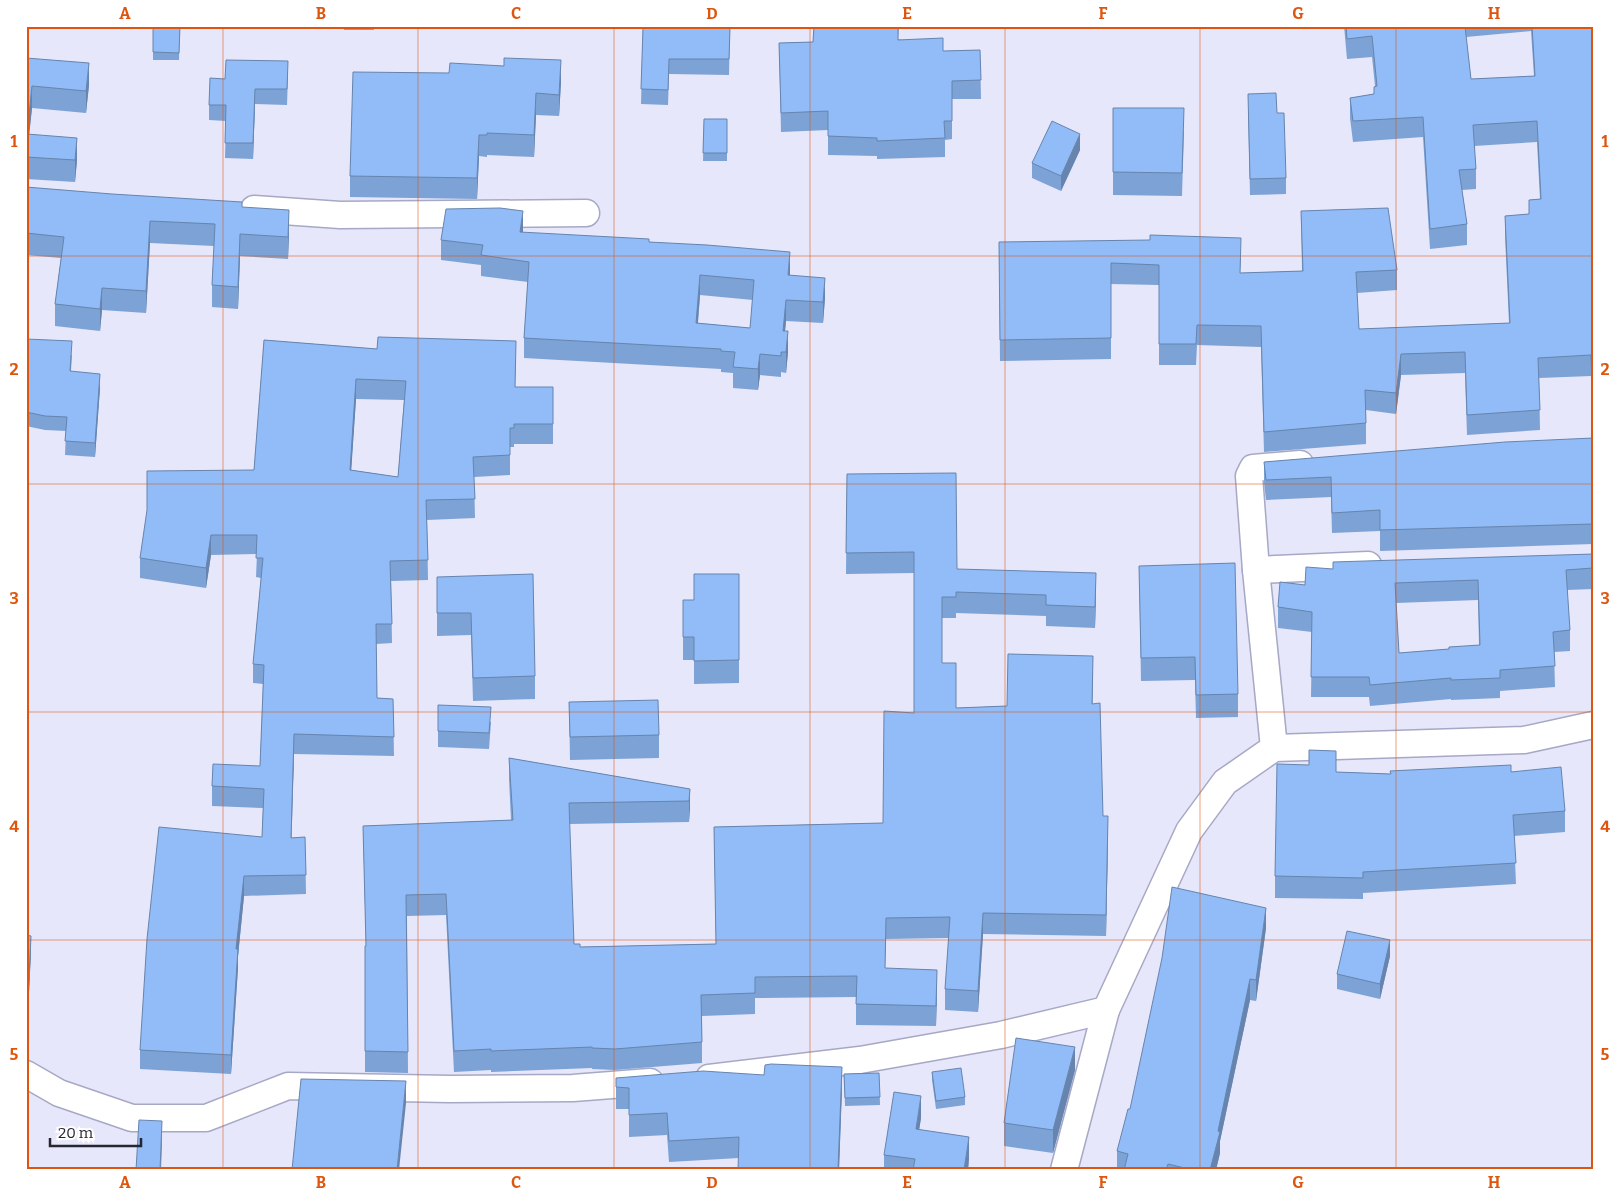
<svg xmlns="http://www.w3.org/2000/svg" width="1619" height="1196" viewBox="0 0 1619 1196" font-family="Bitter,serif">
  <rect width="100%" height="100%" fill="#e6e7fa"/>
  <g fill="none" stroke-linecap="round" stroke-linejoin="round">
    <defs>
      <g id="street">
        <path d="M254,209L340,215L586,213"/>
        <path d="M1256,570L1368,565"/>
        <path d="M1274,748L1256,570L1249,476L1253,468L1300,464"/>
        <path d="M26,1074L59,1093L132,1118H206L288,1086L450,1089L573,1088L650,1082"/>
        <path d="M709,1078L860,1060L1001,1035L1106,1010L1189,831L1225,782L1274,748L1524,740L1593,725"/>
        <path d="M1064,1170L1106,1010"/>
      </g>
    </defs>
    <!-- street casing -->
    <use href="#street" stroke="#a7a8c5" stroke-width="29"/>
    <!-- street -->
    <use href="#street" stroke="#fff" stroke-width="26"/>
  </g>
  <!-- wall -->
  <g fill="#7da2d5" fill-rule="evenodd">
    <path d="M153,26H180L179,60H153Z"/>
    <rect x="344" y="26" width="30" height="4"/>
    <path d="M814,26H899L898,39L943,51L980,50L981,99H952V139L945,140V157L877,159V156L828,155V130L781,132L779,43L813,42Z"/>
    <path d="M1344,26H1593V426L1591,376L1539,378L1540,430L1467,435L1465,373L1401,375L1396,414L1366,410V444L1264,452L1261,347L1197,345L1196,365H1159V285L1111,284V359L1000,361L999,242L1241,258L1240,273L1302,271L1301,211L1397,270V290L1357,293L1359,329L1509,323L1505,236V216L1529,214V200L1540,199L1537,142L1474,146L1476,169V189L1462,190L1467,224V245L1430,249L1423,137L1353,142L1350,118V98L1374,94V87L1375,86L1372,57L1347,59ZM1531,31L1534,76L1471,79L1466,37Z"/>
    <path d="M643,27L730,28L729,75L669,74L668,105L641,104Z"/>
    <path d="M26,58L89,85L86,113L32,108L29,134L77,160L75,182L26,179Z"/>
    <path d="M288,76L287,105L255,104L253,159L225,158L226,121L209,120V105L225,79Z"/>
    <path d="M561,82L559,116L536,115L534,157L487,155V157L479,156L477,199L350,197V176Z"/>
    <path d="M1113,108L1184,131L1182,196L1113,195Z"/>
    <path d="M1248,110L1277,113L1286,178V194L1250,195Z"/>
    <path d="M704,119H727V161H703Z"/>
    <path d="M1080,150L1061,191L1032,178V163Z"/>
    <path d="M26,187L242,207L289,232L288,259L240,256L238,309L212,307V285L214,246L150,243L146,313L102,310L100,331L55,326V304L61,258L26,255Z"/>
    <path d="M523,233L649,242L790,275L825,298L823,323L786,321L785,331L788,352L786,373L781,372V377L760,375L758,390L733,388V373L721,372V369L524,358V338L528,282L481,276V265L441,260V240ZM700,295L753,300L750,328L698,323Z"/>
    <path d="M26,339L72,355L71,371L100,388L95,457L65,455L66,431L45,430L26,426Z"/>
    <path d="M264,340L516,360L515,387H553V444H514V447H510V475L474,477L475,518L427,520L428,580L391,581L392,643L376,644L377,698L393,699L394,756L294,754L291,838L305,837L306,894L244,896L238,956V968L231,1074L140,1069V1050L262,837L263,808L212,806V786L260,766L263,684L253,683V664L261,578L256,577L257,554L211,555L206,588L140,578V558L254,470ZM356,399L404,400L398,477L351,470Z"/>
    <path d="M1593,438V544L1380,551V531L1332,533L1331,497L1266,500L1264,482V462Z"/>
    <path d="M847,474L957,569L1096,594L1095,628L1046,626V616L956,613V618H942V663L956,708L1007,706L1093,677L1092,704L1103,816L1108,837L1106,936L983,934L978,1012L945,1010V989L949,938L886,939L885,968L937,991L936,1026L856,1025V997L755,998V1014L702,1016V1063L615,1070L592,1069V1068L491,1072V1070L454,1072L446,915L407,916L408,1073L365,1072V946H366L363,826L511,820L509,779V758L690,789L689,822L569,824L574,944L580,947L716,944L714,827L883,823L914,713V573L846,574Z"/>
    <path d="M1593,554V589L1567,590L1570,630V651L1554,652L1555,687L1500,691V698L1451,700V699L1370,706L1369,697H1311L1312,632L1278,628V607L1305,585L1333,569ZM1478,600L1479,645L1449,649L1399,653L1396,603Z"/>
    <path d="M1139,566L1238,694V717L1196,718L1195,680L1141,681Z"/>
    <path d="M739,574V683L694,684V660H683V600H694Z"/>
    <path d="M437,577L535,676V699L473,701L471,635L437,636Z"/>
    <path d="M569,702L659,735V758L570,760Z"/>
    <path d="M438,705L491,722L489,749L438,747Z"/>
    <path d="M1336,772L1390,774L1511,772L1565,811V832L1514,836L1516,884L1363,893V899L1275,898V876Z"/>
    <path d="M1266,928L1256,1001L1250,1000L1220,1141V1153L1216,1170H1117V1151L1130,1109Z"/>
    <path d="M26,935L31,951L28,1013H26Z"/>
    <path d="M1390,956L1380,999L1337,989V974Z"/>
    <path d="M1075,1070L1053,1153L1004,1146V1123Z"/>
    <path d="M932,1072L965,1097V1105L936,1109L932,1080Z"/>
    <path d="M879,1073L880,1105L845,1106L844,1074Z"/>
    <path d="M616,1078L842,1088L839,1170H738L739,1158L669,1162L667,1135L629,1137V1109H616Z"/>
    <path d="M921,1118L919,1129L969,1158L968,1170H884V1155Z"/>
  </g>
  <!-- shaded-wall -->
  <g fill="#6684ae">
    <path d="M561,60V82L559,116V95Z"/>
    <path d="M89,63V85L86,113V91Z"/>
    <path d="M32,86V108L27,156V134Z"/>
    <path d="M255,89V104L253,159V143Z"/>
    <path d="M536,93V115L534,157V135Z"/>
    <path d="M1080,134V150L1061,191V176Z"/>
    <path d="M479,135V156L477,199V178Z"/>
    <path d="M77,138V160L75,182V160Z"/>
    <path d="M289,210V232L288,259V237Z"/>
    <path d="M523,211V232L520,253V232Z"/>
    <path d="M150,221V243L146,313V291Z"/>
    <path d="M240,234V256L238,309V287Z"/>
    <path d="M790,252V273L788,296V275Z"/>
    <path d="M700,275V295L696,344V323Z"/>
    <path d="M825,278V298L823,323V302Z"/>
    <path d="M102,288V310L100,331V309Z"/>
    <path d="M786,300V321L783,351V331Z"/>
    <path d="M788,331V352L786,373V352Z"/>
    <path d="M760,354V375L758,390V369Z"/>
    <path d="M1401,354V375L1396,414V393Z"/>
    <path d="M100,374V388L95,457V443Z"/>
    <path d="M356,379V399L350,489V470Z"/>
    <path d="M211,535V555L206,588V568Z"/>
    <path d="M1096,573V594L1095,628V607Z"/>
    <path d="M1093,656V677L1092,725V704Z"/>
    <path d="M294,734V754L291,857V838Z"/>
    <path d="M690,789V809L689,822V801Z"/>
    <path d="M1108,816V837L1106,936V915Z"/>
    <path d="M244,876V896L238,956V968L231,1074V1055L236,949Z"/>
    <path d="M1266,908V928L1256,1001V980Z"/>
    <path d="M983,913V934L978,1012V991Z"/>
    <path d="M31,936V951L28,1013V998Z"/>
    <path d="M1390,940V956L1380,999V984Z"/>
    <path d="M937,970V991L936,1026V1006Z"/>
    <path d="M1250,979V1000L1220,1141V1153L1216,1170H1210L1218,1131Z"/>
    <path d="M1075,1047V1070L1053,1153V1130Z"/>
    <path d="M842,1067V1088L839,1170H838Z"/>
    <path d="M406,1081V1103L399,1170H397Z"/>
    <path d="M921,1096V1118L916,1150V1129Z"/>
    <path d="M162,1121V1141L161,1170H160Z"/>
    <path d="M969,1137V1158L968,1170H964Z"/>
  </g>
  <!-- building -->
  <g fill="#91bcf8" stroke="#6684ae" fill-rule="evenodd">
    <path d="M153,26H180L179,53L153,52Z"/>
    <path d="M814,26H898V40L943,38V51L980,50L981,80L952,81V121H944L945,138L877,141V138L828,136V111L781,113L779,43L813,42Z"/>
    <path d="M1346,26H1465L1471,79L1535,76L1532,26H1593V405L1591,355L1538,358L1540,410L1467,415L1465,352L1401,354L1396,393L1365,390L1366,423L1264,432L1261,326L1197,325L1196,344H1159V265L1111,263V338L1000,340L999,242L1150,240V235L1241,238L1240,273L1303,271L1301,211L1388,208L1397,270L1356,272L1359,329L1510,323L1505,216L1529,214V200L1541,199L1537,121L1473,125L1476,169L1459,170L1467,224L1430,229L1423,117L1353,121L1350,98L1374,94V87L1377,86L1372,36L1347,39Z"/>
    <path d="M643,27L730,28L729,59H669L668,90L641,89Z"/>
    <path d="M26,58L89,63L86,91L32,86L27,134L77,138L75,160L26,157Z"/>
    <path d="M504,58L561,60L559,95L536,93L534,135L487,133V135H479L477,178L350,176L353,72L449,73L450,63L504,66Z"/>
    <path d="M226,60L288,61L287,89H255L253,143H225L226,105H209L210,78L225,79Z"/>
    <path d="M1276,93L1277,113H1284L1286,178L1250,179L1248,94Z"/>
    <path d="M1113,108H1184L1182,173L1113,172Z"/>
    <path d="M704,119H727V153H703Z"/>
    <path d="M1052,121L1080,134L1061,176L1032,163Z"/>
    <path d="M26,187L112,194L242,202V207L289,210L288,237L240,234L238,287L212,285L215,224L150,221L146,291L102,288L100,309L55,304L64,237L26,233Z"/>
    <path d="M500,208L523,211L520,232L649,239V242L707,245L790,252L788,275L825,278L823,302L786,300L783,331H788L786,352H781V356L760,354L758,369L733,367L735,352L721,351V349L524,338L529,262L481,255L483,245L441,240L446,209ZM700,275L754,280L750,328L696,323Z"/>
    <path d="M378,337L516,341L515,387H553V424H514V428H510V455L473,457L475,499L426,500L428,560L390,561L392,624H376L377,698L393,699L394,737L294,734L291,838L305,837L306,875L244,876L236,949H238L231,1055L140,1050L147,939L159,827L262,837L264,789L212,786L213,764L260,766L264,665L253,664L263,558H256L257,535H211L206,568L140,558L147,510V471L254,470L264,340L377,349ZM356,379L406,381L398,477L350,470Z"/>
    <path d="M26,339L72,341L70,371L100,374L95,443L65,441L67,417L45,416L26,412Z"/>
    <path d="M1593,438V524L1380,530V510L1332,513L1331,477L1266,480L1264,462L1505,442Z"/>
    <path d="M956,473L957,569L1096,573L1095,607L1046,605V595L956,592V597H942V663H956V708L1007,706L1008,654L1093,656L1092,704L1100,703L1103,816H1108L1106,915L983,913L978,991L945,989L950,917L886,918L885,968L937,970L936,1006L856,1004L857,976L755,977V993L701,995L702,1042L615,1049L592,1048V1047L491,1051V1049L454,1051L446,894L406,895L408,1052L365,1051V946H366L363,826L513,820L509,758L690,789L689,801L569,803L574,944H580V947L716,944L714,827L883,823L884,711L914,713V552L846,553L847,474Z"/>
    <path d="M1593,554V568L1566,570L1570,630L1553,632L1555,666L1500,670V678L1451,680V678L1370,685L1369,677H1311L1312,612L1278,607L1280,582L1305,585L1306,567L1333,569V562ZM1478,580L1480,645L1449,647V649L1399,653L1395,583Z"/>
    <path d="M1235,563L1238,694L1196,695L1195,657L1141,658L1139,566Z"/>
    <path d="M533,574L535,676L473,678L471,613H437V577Z"/>
    <path d="M694,574H739V660L694,661V637H683V600H694Z"/>
    <path d="M658,700L659,735L570,737L569,702Z"/>
    <path d="M438,705L491,707L489,733L438,731Z"/>
    <path d="M1309,750L1336,751V772L1391,774L1390,771L1511,765V772L1561,767L1565,811L1513,815L1516,863L1363,872V878L1275,876L1277,764L1309,765Z"/>
    <path d="M1172,887L1266,908L1256,980L1250,979L1218,1131L1220,1132L1210,1170H1193L1168,1164L1166,1170H1124L1128,1154L1117,1151L1128,1109H1130L1162,958Z"/>
    <path d="M1347,931L1390,940L1380,984L1337,974Z"/>
    <path d="M26,935L31,936L28,998H26Z"/>
    <path d="M1016,1038L1075,1047L1053,1130L1004,1123Z"/>
    <path d="M771,1064L842,1067L838,1170H738L739,1137L669,1141L667,1113L629,1115V1088L616,1087V1078L703,1071L764,1075L765,1065Z"/>
    <path d="M961,1068L965,1097L936,1101L932,1072Z"/>
    <path d="M879,1073L880,1097L845,1098L844,1074Z"/>
    <path d="M301,1079L406,1081L397,1170H292Z"/>
    <path d="M894,1092L921,1096L916,1129L969,1137L964,1170H913L915,1159L884,1155Z"/>
    <path d="M139,1120L162,1121L160,1170H136Z"/>
  </g>
  <!-- grid -->
  <path fill="none" stroke="#de560e" stroke-width="1" stroke-opacity="0.55" d="M223,26V1170M418,26V1170M614,26V1170M810,26V1170M1005,26V1170M1200,26V1170M1396,26V1170M26,256H1593M26,484H1593M26,712H1593M26,940H1593"/>
  <!-- border -->
  <rect width="1619" height="1196" fill="none" stroke="#ffffff" stroke-width="55"/>
  <!-- scale -->
  <path d="M50 1138v8h91v-8" fill="none" stroke="#252631" stroke-width="2.5"/>
  <text x="58" y="1138" font-size="15" fill="#252631" stroke="#ffffff" stroke-width="4" paint-order="stroke">20 m</text>
  <rect x="28" y="28" width="1564" height="1140" fill="none" stroke="#de560e" stroke-width="2"/>
  <g font-size="16" text-anchor="middle" font-weight="bold" fill="#de560e">
    <text x="125" y="19">A</text>
    <text x="321" y="19">B</text>
    <text x="516" y="19">C</text>
    <text x="712" y="19">D</text>
    <text x="907" y="19">E</text>
    <text x="1103" y="19">F</text>
    <text x="1298" y="19">G</text>
    <text x="1494" y="19">H</text>
    <text x="14" y="147">1</text>
    <text x="1605" y="147">1</text>
    <text x="14" y="375">2</text>
    <text x="1605" y="375">2</text>
    <text x="14" y="604">3</text>
    <text x="1605" y="604">3</text>
    <text x="14" y="832">4</text>
    <text x="1605" y="832">4</text>
    <text x="14" y="1060">5</text>
    <text x="1605" y="1060">5</text>
    <text x="125" y="1188">A</text>
    <text x="321" y="1188">B</text>
    <text x="516" y="1188">C</text>
    <text x="712" y="1188">D</text>
    <text x="907" y="1188">E</text>
    <text x="1103" y="1188">F</text>
    <text x="1298" y="1188">G</text>
    <text x="1494" y="1188">H</text>
  </g>
</svg>
